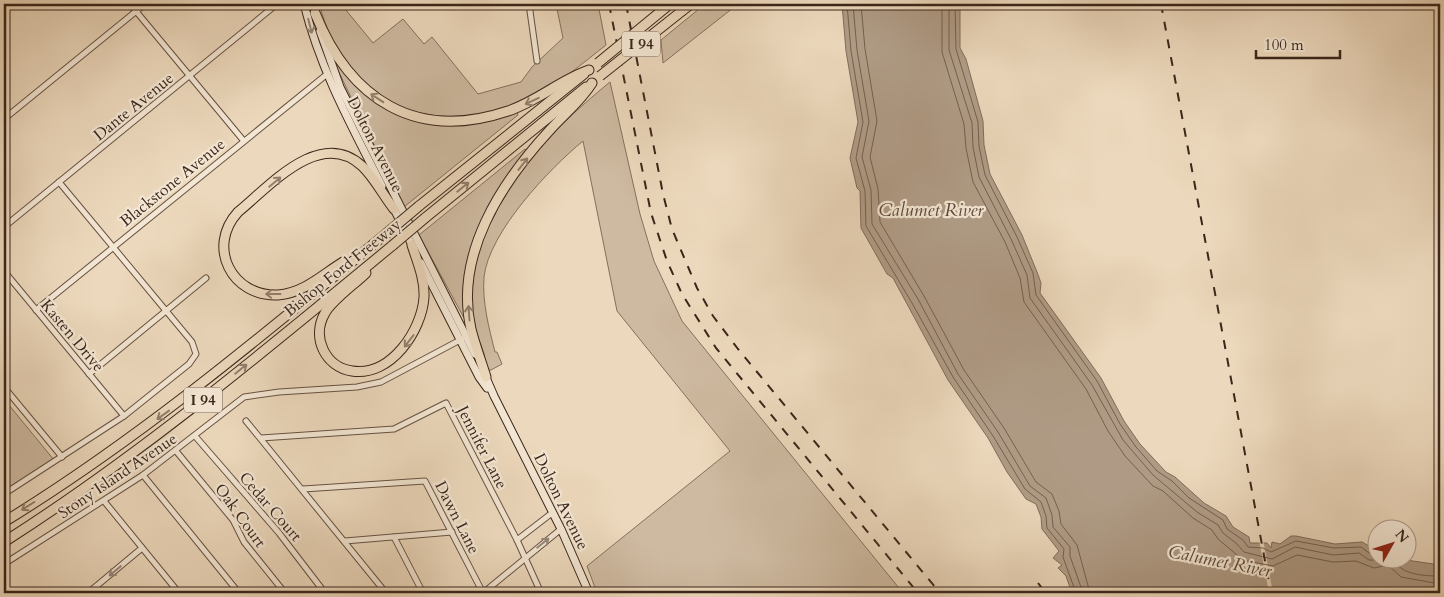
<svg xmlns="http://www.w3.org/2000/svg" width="1444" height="597" viewBox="0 0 1444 597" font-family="Cardo,serif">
  <rect width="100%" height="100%" fill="#ecd8bc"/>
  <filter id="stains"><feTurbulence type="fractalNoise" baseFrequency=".004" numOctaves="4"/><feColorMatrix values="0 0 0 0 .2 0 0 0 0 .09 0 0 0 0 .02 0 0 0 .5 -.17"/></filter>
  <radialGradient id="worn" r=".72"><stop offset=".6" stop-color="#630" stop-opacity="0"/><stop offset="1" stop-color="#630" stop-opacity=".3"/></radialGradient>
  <!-- green -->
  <g fill="#cebaa1" stroke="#84705e">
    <path d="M319,4H341L373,43L403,19L424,44L432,37L478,94L521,82L532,67L563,38L556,4H598L606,45C583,63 559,84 531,97C472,126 397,126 353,72C336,52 326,28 319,4Z"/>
    <path d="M705,4H738L663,63L661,40Z"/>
    <path d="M335,59L358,89L377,103L402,116L431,123L517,112L518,115L404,207L333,60Z"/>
    <path d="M610,82L640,214L654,261L682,321L903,593H597L587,566L730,451L617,311L583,141C549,169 489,232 484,277C482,302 489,328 495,352H497L502,364L491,370H488L485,365C487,356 478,339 475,329C473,318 472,306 472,295C475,205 545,135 610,82Z"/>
    <path d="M525,149L527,151C503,184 476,218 468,260C465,279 466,298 466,318H464L419,235Z"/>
    <path d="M4,399L54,460L4,492Z"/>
  </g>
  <!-- water -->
  <path fill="#af9b85" stroke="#806c5b" d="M842,4H960V48L966,59L983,121L984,145L990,174L1022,235L1037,272L1041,283L1040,293L1101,378L1124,421L1140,444L1166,472L1175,477L1204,503L1226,516L1233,527L1249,537L1250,543H1267L1271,548L1272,542L1280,544L1291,536H1296L1335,544L1362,542L1376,550V560H1406L1440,565V593H1072L1066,576L1058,568L1062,565L1053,558L1059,551L1042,529L1041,517L1036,504L1026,499L1007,472L988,438L948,380L893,278L887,274L861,228L860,191L857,188L850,158L858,122L846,51Z"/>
  <!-- pier -->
  <path fill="#ecd8bc" d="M1259,540H1263L1273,593H1269Z"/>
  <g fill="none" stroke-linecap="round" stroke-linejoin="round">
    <!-- shore -->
    <g stroke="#746050" stroke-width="1">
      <path d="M847,4L851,51L863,122L856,158L865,191L866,226L912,303L953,377L993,436L1025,489L1041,502L1046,516L1047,528L1064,549L1063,557L1076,593"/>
      <path d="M853,4L857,50L869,121L862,157L871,190L872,224L918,299L958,374L998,432L1030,486L1046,498L1052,515L1053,527L1070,547V556L1083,593"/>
      <path d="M861,4L865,49L877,121L870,157L878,189L880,222L924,296L964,370L1004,428L1036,482L1052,494L1059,511L1061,524L1077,545L1090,593"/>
      <path d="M942,4V52L964,124L966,148L973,182L1005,242L1020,278L1024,302L1086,389L1108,431L1125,456L1153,486L1163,491L1193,518L1212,530L1218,539L1243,560L1273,566L1297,555L1333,562L1356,561L1374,568L1388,565L1401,577L1440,584"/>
      <path d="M949,4V50L972,123L973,147L979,177L1011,239L1027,275L1030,298L1092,385L1123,440L1153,475L1197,512L1218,525L1223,533L1237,544L1244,552L1272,559L1295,547L1333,555L1359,553L1369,560H1381"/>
      <path d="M955,4L956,49L978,122L979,146L985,175L1017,237L1033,273L1036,295L1097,381L1120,424L1136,447L1157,471L1172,481L1189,498L1223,520L1227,529L1243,540L1248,547L1263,548L1271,552L1296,541L1334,548L1361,547L1369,553L1376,554"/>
      <path d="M1395,560C1399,575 1426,576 1440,576"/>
    </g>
    <defs>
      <g id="street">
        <path d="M130,4L243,140"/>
        <path d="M529,4L537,61"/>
        <path d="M4,9L10,4"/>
        <path d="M4,119L145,4"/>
        <path d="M4,227L277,4"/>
        <path d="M4,271L124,416"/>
        <path d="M36,310L326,75"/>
        <path d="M89,374L206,278"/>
        <path d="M4,387L62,457"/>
        <path d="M246,421L386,593"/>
        <path d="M195,436L279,533L325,593"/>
        <path d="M261,438L394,429L446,403L517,540L541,593"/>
        <path d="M176,451L233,520L244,542L285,593"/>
        <path d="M143,475L239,593"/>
        <path d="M303,489L425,481L483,593"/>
        <path d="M4,494L124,416L189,364L196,354L192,342L59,182"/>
        <path d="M104,501L179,593"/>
        <path d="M394,537L423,593"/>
        <path d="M517,540L552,513"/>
        <path d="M345,541L452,532"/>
        <path d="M4,564L143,475L244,397L279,392L357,387L381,382L462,339"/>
        <path d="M88,593L142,548"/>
        <path d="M483,593L561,529"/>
      </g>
      <g id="secondary">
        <path d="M304,4C320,69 352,127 382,186"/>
        <path d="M313,4L317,18"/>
        <path d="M320,31L340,87L475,354"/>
        <path d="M392,205L414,249"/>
        <path d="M421,263L479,377L487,388"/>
        <path d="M484,373L494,396L561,529L589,593"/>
      </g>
      <g id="highway">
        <path d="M682,11L691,4"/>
        <path d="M315,13C350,100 416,142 508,111C538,101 560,80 589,70"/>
        <path d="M419,206L584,74"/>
        <path d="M425,218L586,87"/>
        <path d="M343,262C322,275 304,293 278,295C232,297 206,247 238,212C269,187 320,127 362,166C374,177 383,195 394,209"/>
        <path d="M366,273C355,284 332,300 325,313C311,337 325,367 352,371C391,377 422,330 424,297C425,279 417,261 412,245"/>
        <path d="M486,377C481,361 475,345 471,329C454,255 501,183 549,131C564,114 580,102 592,83"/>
        <path d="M4,522C141,438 263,335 387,233"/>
        <path d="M4,542C142,454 267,349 393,245"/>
      </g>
    </defs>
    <!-- street casing -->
    <use href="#street" stroke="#665243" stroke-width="7"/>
    <!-- secondary casing -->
    <use href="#secondary" stroke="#3a261b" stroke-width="9"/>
    <!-- highway casing -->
    <use href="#highway" stroke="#3a261b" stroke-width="11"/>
    <!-- street -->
    <use href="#street" stroke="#f3e6d3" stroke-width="5"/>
    <!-- secondary -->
    <use href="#secondary" stroke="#f3e6d3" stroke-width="7"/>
    <!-- highway -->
    <use href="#highway" stroke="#ecd8bc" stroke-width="9"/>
    <!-- rail -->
    <g stroke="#3a261b" stroke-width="2" stroke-dasharray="9 9" stroke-linecap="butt">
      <path d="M609,4L651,213L667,261L682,294L716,348L918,593"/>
      <path d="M626,4L663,194L672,229L697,288L713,316L738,349L940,593"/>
      <path d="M1161,4L1271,593"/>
      <path d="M1038,583L1046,593"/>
    </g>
    <defs>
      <g id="highway-bridge">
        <path d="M598,63L670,4"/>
        <path d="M600,76L682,11"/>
        <path d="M387,233L419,206"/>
        <path d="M393,245L425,218"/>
      </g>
    </defs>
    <!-- highway-bridge casing -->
    <use href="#highway-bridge" stroke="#3a261b" stroke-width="11" stroke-linecap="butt"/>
    <!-- highway-bridge -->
    <use href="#highway-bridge" stroke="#ecd8bc" stroke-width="9"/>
  </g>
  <!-- one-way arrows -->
  <defs><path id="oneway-shaft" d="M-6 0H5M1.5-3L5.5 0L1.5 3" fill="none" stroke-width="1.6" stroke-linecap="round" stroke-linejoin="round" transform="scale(1.25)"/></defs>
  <g stroke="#968677">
    <use href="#oneway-shaft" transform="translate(310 26) rotate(76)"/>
    <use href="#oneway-shaft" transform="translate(543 543) rotate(-39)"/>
    <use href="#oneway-shaft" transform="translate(115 571) rotate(140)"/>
  </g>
  <g stroke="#937f6c">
    <use href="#oneway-shaft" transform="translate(377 98) rotate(-147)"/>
    <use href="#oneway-shaft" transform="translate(532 101) rotate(155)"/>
    <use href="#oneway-shaft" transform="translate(523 164) rotate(-52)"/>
    <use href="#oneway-shaft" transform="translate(275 182) rotate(-40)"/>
    <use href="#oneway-shaft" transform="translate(463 187) rotate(-39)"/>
    <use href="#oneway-shaft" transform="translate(273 294) rotate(-180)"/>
    <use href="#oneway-shaft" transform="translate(469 313) rotate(-94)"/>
    <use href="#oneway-shaft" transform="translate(409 341) rotate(128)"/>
    <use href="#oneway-shaft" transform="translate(241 369) rotate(-39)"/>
    <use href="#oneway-shaft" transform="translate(163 415) rotate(144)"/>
    <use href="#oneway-shaft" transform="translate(28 506) rotate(148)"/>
  </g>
  <g text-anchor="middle" stroke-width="4.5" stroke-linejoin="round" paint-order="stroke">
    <!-- shield labels -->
    <g fill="#f3e6d3" stroke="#726052" stroke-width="1">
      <rect x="622" y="31.5" width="38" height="25" rx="4"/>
      <rect x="184" y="387.5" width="38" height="25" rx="4"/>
    </g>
    <g font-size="15" font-weight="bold" fill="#3a261b">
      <text x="641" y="49">I 94</text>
      <text x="203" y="405">I 94</text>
    </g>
    <!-- street labels -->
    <g font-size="16" fill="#3a261b" stroke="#f3e6d3">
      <text transform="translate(133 106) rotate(-39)" y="6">Dante Avenue</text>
      <text transform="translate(376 144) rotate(63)" y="6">Dolton Avenue</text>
      <text transform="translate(172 182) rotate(-39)" y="6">Blackstone Avenue</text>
      <text transform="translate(342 267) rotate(-39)" y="6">Bishop Ford Freeway</text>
      <text transform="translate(73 335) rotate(50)" y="6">Kasten Drive</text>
      <text transform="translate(483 447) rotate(63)" y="6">Jennifer Lane</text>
      <text transform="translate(117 475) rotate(-34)" y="6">Stony Island Avenue</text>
      <text transform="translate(562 501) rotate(64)" y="6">Dolton Avenue</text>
      <text transform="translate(271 506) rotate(49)" y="6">Cedar Court</text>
      <text transform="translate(241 515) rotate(54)" y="6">Oak Court</text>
      <text transform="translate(458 517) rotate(63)" y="6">Dawn Lane</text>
    </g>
    <!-- water labels -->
    <g font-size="18" font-style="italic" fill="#5d493b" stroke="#f3e6d3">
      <text x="931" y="216">Calumet River</text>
      <text transform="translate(1220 561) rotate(11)" y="6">Calumet River</text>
    </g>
  </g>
  <!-- margin -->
  <rect width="1444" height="597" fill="none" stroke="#ecd8bc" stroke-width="20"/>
  <rect x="5" y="5" width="1434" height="587" fill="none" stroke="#3a261b" stroke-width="2.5"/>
  <rect x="10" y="10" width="1424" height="577" fill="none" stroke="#3a261b"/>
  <!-- north arrow -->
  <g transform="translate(1392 544) rotate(51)"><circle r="24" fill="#f3e6d3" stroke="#a99989"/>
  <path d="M0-4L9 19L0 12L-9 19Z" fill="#8f2418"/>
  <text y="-8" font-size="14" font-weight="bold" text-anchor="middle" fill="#3a261b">N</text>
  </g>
  <!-- scale -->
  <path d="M1256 50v8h84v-8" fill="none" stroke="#3a261b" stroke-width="2.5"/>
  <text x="1264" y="50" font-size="15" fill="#3a261b" stroke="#f3e6d3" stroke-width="4" paint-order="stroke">100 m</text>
  <rect width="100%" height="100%" filter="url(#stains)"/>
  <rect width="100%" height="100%" fill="url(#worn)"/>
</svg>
